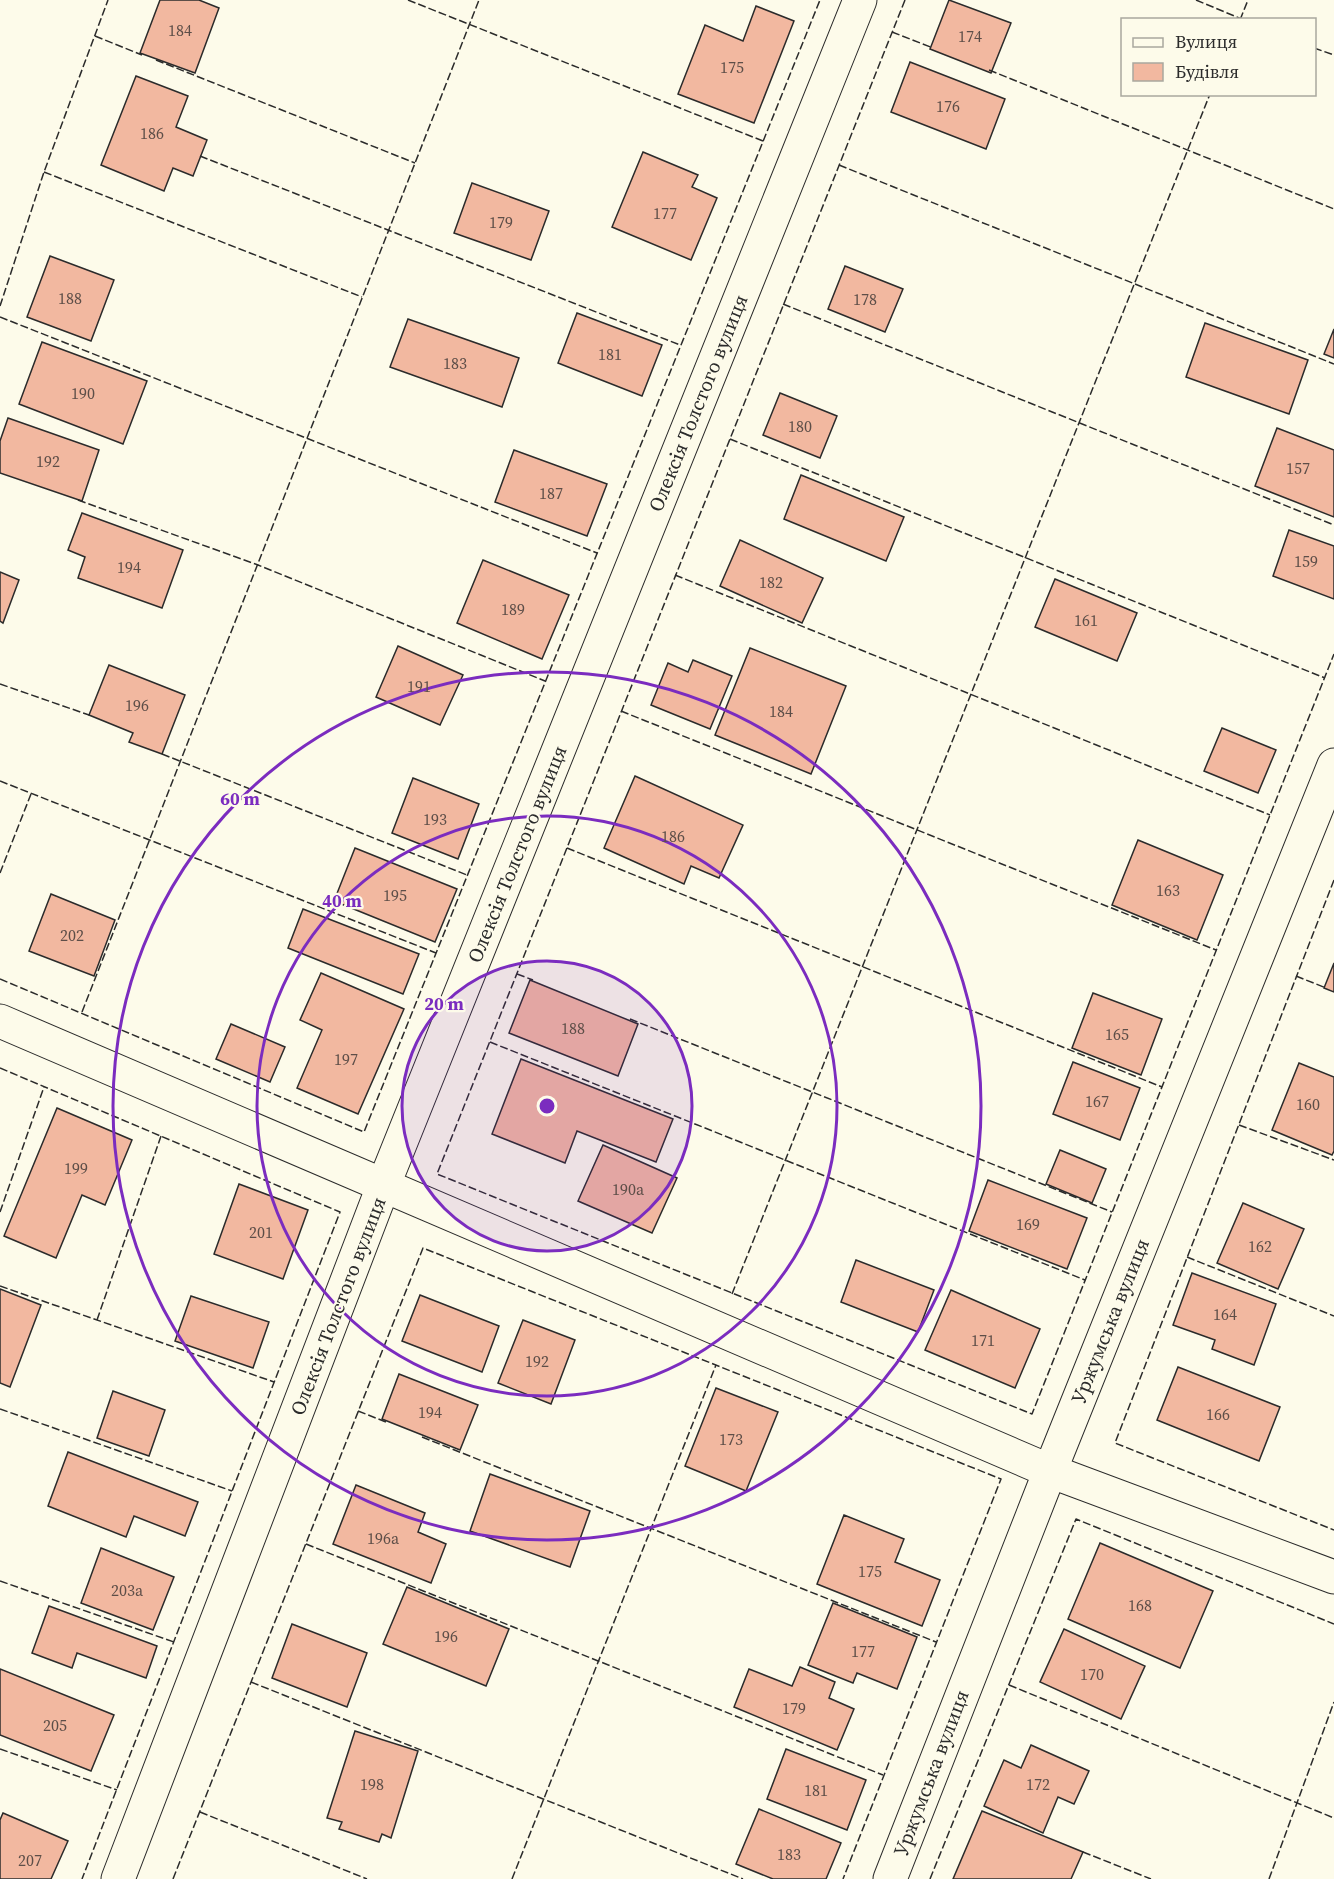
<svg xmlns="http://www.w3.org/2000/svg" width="1334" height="1879" viewBox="0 0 1334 1879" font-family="'Source Serif 4',serif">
  <rect width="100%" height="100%" fill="#fdfbea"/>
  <!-- building -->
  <g fill="#f2b8a0" stroke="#2b2b2b" stroke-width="1.5">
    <path d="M160,0H199L219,8L195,73L140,53Z"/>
    <path d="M949,0L1011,23L991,73L930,49Z"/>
    <path d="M756,6L794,21L754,123L678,94L705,25L743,41Z"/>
    <path d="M910,62L1005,99L986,149L891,112Z"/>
    <path d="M136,76L188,96L176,127L207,140L193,176L173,168L164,191L101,165Z"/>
    <path d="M643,152L698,175L692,187L717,198L691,260L612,227Z"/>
    <path d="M472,183L549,211L531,260L454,233Z"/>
    <path d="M50,256L114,280L91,341L27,317Z"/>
    <path d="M845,266L903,289L885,332L828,309Z"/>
    <path d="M577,313L662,345L642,396L558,363Z"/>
    <path d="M408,319L519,358L502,407L390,367Z"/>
    <path d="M1205,323L1308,360L1289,414L1186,377Z"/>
    <path d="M1334,329V358L1324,354Z"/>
    <path d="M42,342L147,381L123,444L19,404Z"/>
    <path d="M780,393L837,416L820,458L763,435Z"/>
    <path d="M8,418L99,450L82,501L0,473V441Z"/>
    <path d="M1277,428L1334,450V517L1255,486Z"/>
    <path d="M514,450L607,484L587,536L495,502Z"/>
    <path d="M801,475L904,517L886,561L784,519Z"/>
    <path d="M82,513L183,550L162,608L78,578L85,557L68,550Z"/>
    <path d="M1289,530L1334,546V599L1273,576Z"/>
    <path d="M740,540L823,578L802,623L720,586Z"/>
    <path d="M483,560L569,595L542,659L457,623Z"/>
    <path d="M0,572L19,580L3,623L0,621Z"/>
    <path d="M1055,579L1137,613L1117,661L1035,627Z"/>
    <path d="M398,646L463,675L440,725L376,697Z"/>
    <path d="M750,648L846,686L811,774L715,735Z"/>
    <path d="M693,660L732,676L710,729L651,705L668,663L688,672Z"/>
    <path d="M109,665L185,695L162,754L129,742L133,733L89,715Z"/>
    <path d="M1222,728L1276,750L1258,793L1204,771Z"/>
    <path d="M635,776L743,825L719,878L691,866L684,884L604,848Z"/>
    <path d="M413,778L479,804L458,859L392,833Z"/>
    <path d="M1138,840L1223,875L1197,940L1112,905Z"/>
    <path d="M355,848L457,889L435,942L334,901Z"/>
    <path d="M51,894L115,920L94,976L29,951Z"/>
    <path d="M303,909L419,954L403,994L288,948Z"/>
    <path d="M1334,963V992L1324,988Z"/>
    <path d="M321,973L404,1009L358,1114L297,1088L322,1030L300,1020Z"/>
    <path d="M530,980L638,1024L618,1076L509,1033Z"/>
    <path d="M1093,993L1162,1019L1141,1075L1072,1048Z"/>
    <path d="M231,1024L285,1047L270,1082L216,1059Z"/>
    <path d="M521,1059L673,1119L656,1162L577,1131L565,1163L492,1134Z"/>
    <path d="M1073,1062L1140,1088L1120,1140L1053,1114Z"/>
    <path d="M1299,1063L1334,1077V1151L1332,1155L1272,1130Z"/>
    <path d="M57,1108L132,1140L105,1205L82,1195L56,1258L4,1236Z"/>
    <path d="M603,1145L677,1178L652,1233L578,1201Z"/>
    <path d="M1060,1150L1106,1169L1092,1203L1046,1184Z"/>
    <path d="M988,1180L1087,1218L1067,1269L969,1231Z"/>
    <path d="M239,1184L308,1210L283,1279L214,1254Z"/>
    <path d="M1243,1203L1304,1229L1278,1289L1217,1263Z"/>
    <path d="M856,1260L934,1290L918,1332L841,1302Z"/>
    <path d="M1192,1273L1276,1304L1254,1365L1212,1349L1215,1340L1173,1325Z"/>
    <path d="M0,1289L41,1305L10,1387L0,1383Z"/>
    <path d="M951,1290L1040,1329L1015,1388L925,1350Z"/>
    <path d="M420,1295L499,1326L482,1372L402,1341Z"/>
    <path d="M191,1296L269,1322L253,1368L175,1341Z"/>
    <path d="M523,1320L575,1340L551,1404L498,1383Z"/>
    <path d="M1178,1367L1280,1407L1259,1461L1157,1420Z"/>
    <path d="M399,1374L478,1405L460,1450L382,1419Z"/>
    <path d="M716,1388L778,1412L746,1491L685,1466Z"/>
    <path d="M113,1391L165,1410L149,1456L97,1438Z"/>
    <path d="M68,1452L198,1502L185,1536L134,1516L126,1537L48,1506Z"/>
    <path d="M490,1474L590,1511L570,1567L470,1531Z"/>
    <path d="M356,1485L425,1513L418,1532L446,1544L431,1583L333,1544Z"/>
    <path d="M844,1515L904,1539L895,1562L940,1580L922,1626L817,1584Z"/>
    <path d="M1100,1543L1213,1591L1180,1668L1068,1619Z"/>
    <path d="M101,1548L174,1577L153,1630L81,1603Z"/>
    <path d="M407,1587L509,1629L486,1686L383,1644Z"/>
    <path d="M833,1603L917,1637L897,1689L857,1673L853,1683L808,1665Z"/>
    <path d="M49,1606L157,1646L146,1678L77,1653L72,1668L32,1653Z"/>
    <path d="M292,1624L367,1653L347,1707L272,1678Z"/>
    <path d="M1064,1629L1145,1666L1121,1719L1040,1682Z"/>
    <path d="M800,1667L835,1682L829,1698L854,1709L837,1750L734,1707L749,1669L792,1686Z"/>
    <path d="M0,1669L114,1715L91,1771L0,1735Z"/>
    <path d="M355,1731L418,1751L391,1838L382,1834L379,1842L339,1829L342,1822L327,1818Z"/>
    <path d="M1031,1745L1089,1771L1074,1804L1058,1797L1043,1833L984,1806L1004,1760L1021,1768Z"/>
    <path d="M786,1749L866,1780L847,1830L767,1799Z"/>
    <path d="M759,1809L841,1843L826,1879H773L736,1864Z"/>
    <path d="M982,1811L1083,1852L1071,1879H953Z"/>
    <path d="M3,1813L68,1841L51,1879H0V1820Z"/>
  </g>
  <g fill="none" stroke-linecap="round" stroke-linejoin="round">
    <defs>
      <g id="minor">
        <path d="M0,1021L1050,1471L1334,1577"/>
        <path d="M118,1879L384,1184L860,0"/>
        <path d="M890,1879L1050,1471L1334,765"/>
      </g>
    </defs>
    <!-- minor casing -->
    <use href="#minor" stroke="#2b2b2b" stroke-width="35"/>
    <!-- minor -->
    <use href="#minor" stroke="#fdfbea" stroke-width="33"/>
    <!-- fence -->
    <g stroke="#2b2b2b" stroke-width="1.5" stroke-dasharray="8 3" stroke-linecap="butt">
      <path d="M408,0L763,141"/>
      <path d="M905,0L437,1174L1032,1414L1334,654"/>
      <path d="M1196,0L1244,20"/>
      <path d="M1240,20L1248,0"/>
      <path d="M892,32L933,48"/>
      <path d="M95,36L142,55"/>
      <path d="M1314,48L1334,55"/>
      <path d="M156,60L415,163"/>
      <path d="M989,70L1334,209"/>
      <path d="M200,156L680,345"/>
      <path d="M839,165L1334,364"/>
      <path d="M44,172L362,297"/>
      <path d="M783,304L1334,525"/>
      <path d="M0,306L44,172L108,0"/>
      <path d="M0,317L597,553"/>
      <path d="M730,439L1325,678"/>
      <path d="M78,500L258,565L545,681"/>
      <path d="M675,575L1270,815"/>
      <path d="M0,684L89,715"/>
      <path d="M621,711L1216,950"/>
      <path d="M162,754L467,875"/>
      <path d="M0,781L436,953"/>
      <path d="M567,848L1162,1087"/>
      <path d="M0,873L31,794"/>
      <path d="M1334,880L1115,1443L1334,1530"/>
      <path d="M517,974L533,980"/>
      <path d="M1296,976L1326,988"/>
      <path d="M0,979L364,1132L820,0"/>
      <path d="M82,1012L479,0"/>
      <path d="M630,1019L1112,1212"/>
      <path d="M490,1042L1085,1280"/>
      <path d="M0,1068L340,1212L82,1879"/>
      <path d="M1239,1125L1334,1160"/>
      <path d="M0,1212L44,1087"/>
      <path d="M1187,1257L1334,1316"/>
      <path d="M0,1286L274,1382"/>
      <path d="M732,1294L1210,94"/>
      <path d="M97,1320L161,1136"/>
      <path d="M0,1409L232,1491"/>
      <path d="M358,1411L386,1422"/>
      <path d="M422,1437L936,1642"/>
      <path d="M306,1544L883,1775"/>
      <path d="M0,1581L174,1642"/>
      <path d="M251,1682L743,1879"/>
      <path d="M1009,1685L1334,1818"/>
      <path d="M0,1749L117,1790"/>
      <path d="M200,1812L367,1879"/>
      <path d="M1083,1852L1151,1879"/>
      <path d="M173,1879L423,1248L1001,1479L843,1879"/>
      <path d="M512,1879L716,1365"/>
      <path d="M930,1879L1076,1519L1334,1624"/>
      <path d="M1269,1879L1334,1702"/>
    </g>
  </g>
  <!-- distance rings -->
  <circle cx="547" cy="1106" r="145" fill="#7b2cbf" fill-opacity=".12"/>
  <g fill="none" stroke="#7b2cbf" stroke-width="3">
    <circle cx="547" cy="1106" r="145"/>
    <circle cx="547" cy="1106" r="290"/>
    <circle cx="547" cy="1106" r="434"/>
  </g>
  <g text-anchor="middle" stroke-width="4.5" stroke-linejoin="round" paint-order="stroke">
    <!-- number labels -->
    <g font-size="16" fill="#5d4e48">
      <text x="180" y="36">184</text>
      <text x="970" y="42">174</text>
      <text x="732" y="73">175</text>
      <text x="948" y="112">176</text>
      <text x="152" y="139">186</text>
      <text x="665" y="219">177</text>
      <text x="501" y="228">179</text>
      <text x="70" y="304">188</text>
      <text x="865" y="305">178</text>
      <text x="610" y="360">181</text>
      <text x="455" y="369">183</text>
      <text x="83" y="399">190</text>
      <text x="800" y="432">180</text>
      <text x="48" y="467">192</text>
      <text x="1298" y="474">157</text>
      <text x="551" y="499">187</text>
      <text x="1306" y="567">159</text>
      <text x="129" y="573">194</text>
      <text x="771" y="588">182</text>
      <text x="513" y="615">189</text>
      <text x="1086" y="626">161</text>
      <text x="419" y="692">191</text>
      <text x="137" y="711">196</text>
      <text x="781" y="717">184</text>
      <text x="435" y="825">193</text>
      <text x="673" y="842">186</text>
      <text x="1168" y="896">163</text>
      <text x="395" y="901">195</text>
      <text x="72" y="941">202</text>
      <text x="573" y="1034">188</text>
      <text x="1117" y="1040">165</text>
      <text x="346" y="1065">197</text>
      <text x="1097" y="1107">167</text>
      <text x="1308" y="1110">160</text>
      <text x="76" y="1174">199</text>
      <text x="628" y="1195">190а</text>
      <text x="1028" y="1230">169</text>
      <text x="261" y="1238">201</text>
      <text x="1260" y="1252">162</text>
      <text x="1225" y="1320">164</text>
      <text x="983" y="1346">171</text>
      <text x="537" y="1367">192</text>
      <text x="430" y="1418">194</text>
      <text x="1218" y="1420">166</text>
      <text x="731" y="1445">173</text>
      <text x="383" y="1544">196а</text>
      <text x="870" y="1577">175</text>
      <text x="127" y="1596">203а</text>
      <text x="1140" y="1611">168</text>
      <text x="446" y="1642">196</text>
      <text x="863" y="1657">177</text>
      <text x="1092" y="1680">170</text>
      <text x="794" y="1714">179</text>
      <text x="55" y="1731">205</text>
      <text x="372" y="1790">198</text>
      <text x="1038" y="1790">172</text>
      <text x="816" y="1796">181</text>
      <text x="789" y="1860">183</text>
      <text x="30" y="1866">207</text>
    </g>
    <!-- street labels -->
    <g font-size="20" fill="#2b2b2b" stroke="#fdfbea">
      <text transform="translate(698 403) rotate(-68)" y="7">Олексія Толстого вулиця</text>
      <text transform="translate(517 854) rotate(-68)" y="7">Олексія Толстого вулиця</text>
      <text transform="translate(338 1306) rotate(-69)" y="7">Олексія Толстого вулиця</text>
      <text transform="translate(1110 1321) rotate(-68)" y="7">Уржумська вулиця</text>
      <text transform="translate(931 1773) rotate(-69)" y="7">Уржумська вулиця</text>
    </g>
  </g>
  <circle cx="547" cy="1106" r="9" fill="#7b2cbf" stroke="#fdfbea" stroke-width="3"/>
  <g font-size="18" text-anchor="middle" font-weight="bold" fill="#7b2cbf" stroke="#fdfbea" stroke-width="4.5" stroke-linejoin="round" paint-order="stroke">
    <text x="240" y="805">60 m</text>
    <text x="342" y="907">40 m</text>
    <text x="444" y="1010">20 m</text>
  </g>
  <!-- legend -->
  <rect x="1121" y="18" width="195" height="78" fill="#fdfbea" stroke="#a9a89e" stroke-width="1.5"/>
  <rect x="1133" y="38" width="30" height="9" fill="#fdfbea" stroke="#a9a89e" stroke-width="1.5"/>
  <text x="1175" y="48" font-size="18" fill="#2b2b2b">Вулиця</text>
  <rect x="1133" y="63" width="30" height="18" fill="#f2b8a0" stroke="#a9a89e" stroke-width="1.5"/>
  <text x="1175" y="78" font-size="18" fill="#2b2b2b">Будівля</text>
</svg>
